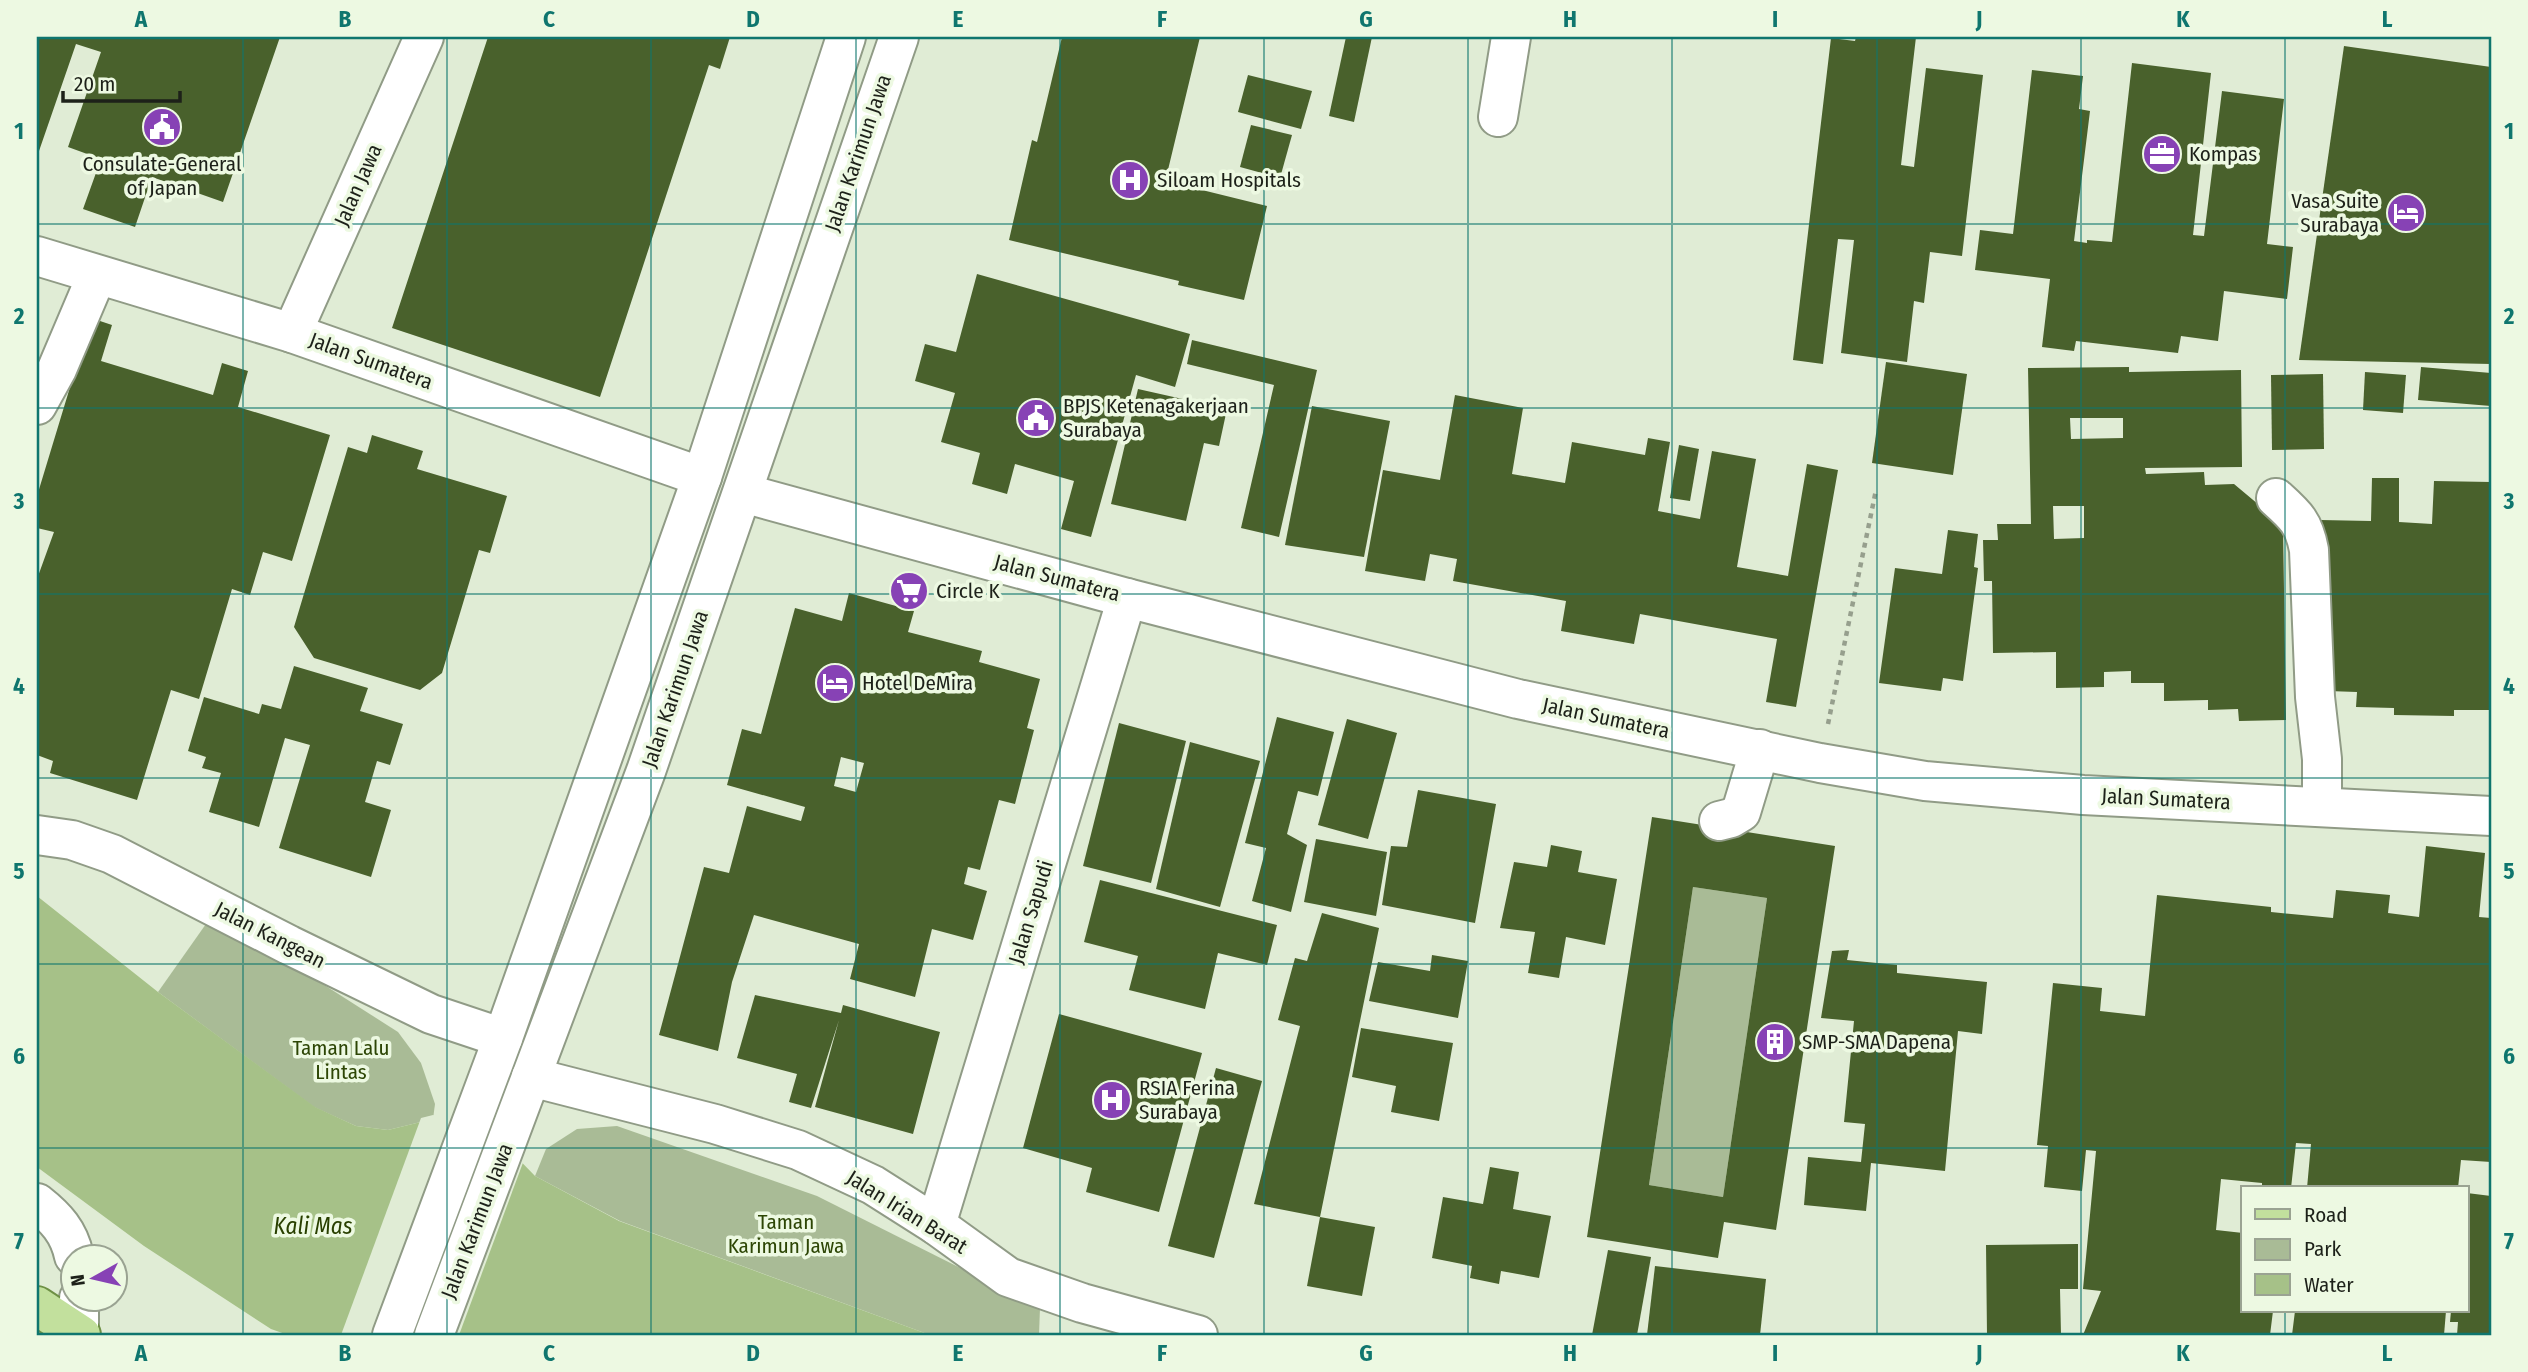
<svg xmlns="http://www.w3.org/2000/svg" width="2528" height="1372" viewBox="0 0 2528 1372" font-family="'Fira Sans Condensed',sans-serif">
  <rect width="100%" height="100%" fill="#e0ecd5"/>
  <!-- green -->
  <g fill="#a9bb96">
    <path d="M1693,887L1767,898L1723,1197L1649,1185Z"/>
    <path d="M213,914L398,1032L421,1063L435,1104L433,1119L388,1130L356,1126L314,1107L158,992Z"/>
    <path d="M617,1126L817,1196L1040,1308L1039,1335H930L620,1221L535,1176L546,1149L577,1129Z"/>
  </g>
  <!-- water -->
  <path fill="#a6c188" d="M37,896L158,992L315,1107L356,1126L388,1130L433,1119L501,1141L535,1176L619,1221L930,1335H288L271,1329L144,1246L37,1167Z"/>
  <!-- pier -->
  <path fill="#e0ecd5" d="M433,1115L502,1137L524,1160L459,1335H341L421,1118Z"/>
  <!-- building -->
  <g fill="#49612c" fill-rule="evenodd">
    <path d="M37,37H280L223,202L152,177L135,227L83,209L101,159L68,147L101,52L76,44L39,151L37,150Z"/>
    <path d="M488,37H730L720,69L709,65L600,397L392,328Z"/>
    <path d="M1062,37H1200L1167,174L1204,183L1202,190L1267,206L1244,300L1178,285L1179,281L1009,240L1032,140L1037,142Z"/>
    <path d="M1346,37H1372L1354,122L1329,116Z"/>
    <path d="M1856,37H1916L1901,165L1914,167L1926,68L1983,75L1962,256L1930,252L1924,303L1914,301L1907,362L1841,353L1854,240L1838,239L1823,364L1793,360L1831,38L1855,41Z"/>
    <path d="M2344,46L2491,67V364L2299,360Z"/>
    <path d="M2132,63L2211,73L2193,235L2204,236L2222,91L2284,99L2267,244L2293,247L2287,299L2224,291L2218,341L2181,336L2178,353L2076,341L2074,351L2042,347L2050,279L1975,270L1980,230L2013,234L2032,70L2083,76L2079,109L2090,111L2074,241L2087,243V240L2112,242Z"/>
    <path d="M1248,75L1312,91L1301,129L1238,112Z"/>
    <path d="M1251,125L1292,135L1280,178L1240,167Z"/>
    <path d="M977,274L1190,334L1175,387L1136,375L1091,537L1061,529L1074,481L1015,464L1007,494L972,484L980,453L941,442L955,393L915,381L925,344L956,352Z"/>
    <path d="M91,318L112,325L101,361L213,395L222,363L248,371L238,407L330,435L292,561L263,552L250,595L232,589L199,699L171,690L137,800L50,773L53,761L37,755V579L54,532L37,528V496Z"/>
    <path d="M1192,340L1317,370L1279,537L1241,528L1274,385L1187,364Z"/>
    <path d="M1886,362L1967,374L1953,475L1872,463Z"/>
    <path d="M2129,367V372L2241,370L2242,467L2145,468L2146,474L2204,472L2205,485L2234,484L2283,525L2286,720L2239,721L2238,709L2208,710V700L2164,701V683H2131V671L2104,672V687L2056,688V652L1993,653L1992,581H1984L1983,540H1998L1997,524H2031L2028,368ZM2070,418H2123V438L2071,439ZM2053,506H2084V538L2054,539Z"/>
    <path d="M2421,367L2491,373V406L2418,400Z"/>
    <path d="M2365,372L2406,375L2403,413L2363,410Z"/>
    <path d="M2323,374L2324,449L2272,450L2271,375Z"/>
    <path d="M1138,389L1227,409L1219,446L1204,443L1186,521L1111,504Z"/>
    <path d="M1455,395L1523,408L1512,474L1565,483L1572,442L1645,455L1648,438L1670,442L1658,511L1700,519L1712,451L1756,459L1737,567L1788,576L1807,464L1838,470L1796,707L1766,702L1777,639L1640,614L1634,644L1561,631L1566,601L1453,581L1457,559L1430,554L1425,581L1365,571L1383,470L1440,480Z"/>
    <path d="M1312,406L1390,421L1364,557L1285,545Z"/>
    <path d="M372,435L423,451L417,469L507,496L490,553L479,550L442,673L420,690L314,658L294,627L348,447L367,453Z"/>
    <path d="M1679,445L1699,449L1690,501L1670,498Z"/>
    <path d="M2372,478H2399V522L2432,524L2434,481L2491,482V710H2454V716L2394,715V708L2356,707L2357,692L2328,691L2316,672L2320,520L2371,521Z"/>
    <path d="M1948,530L1978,534L1974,567L1978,568L1963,681L1943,678L1941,691L1879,683L1895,568L1942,574Z"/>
    <path d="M849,593L914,611L908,632L982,651L979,662L1040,679L1027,728L1034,730L1015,804L999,800L980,870L968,867L964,884L987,891L973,940L932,929L915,997L850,979L859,944L754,915L732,982L718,1051L659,1035L704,867L729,873L747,806L801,821L805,807L727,785L742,729L761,734L795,608L842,621ZM841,757L864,763L856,792L834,786Z"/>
    <path d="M294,666L368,688L360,711L403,724L390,765L377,761L365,802L391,810L371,877L279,848L310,745L285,738L259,827L209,812L221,773L202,768L206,757L188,751L204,697L259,714L262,704L281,709Z"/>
    <path d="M1277,717L1334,732L1318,796L1298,791L1287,834L1307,845L1291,912L1252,901L1266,848L1245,843Z"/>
    <path d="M1347,719L1397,733L1368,839L1318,825Z"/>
    <path d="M1119,723L1186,741L1151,883L1083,866Z"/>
    <path d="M1190,742L1260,761L1220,907L1156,889Z"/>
    <path d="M1418,790L1496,804L1475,923L1382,905L1391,846L1407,847Z"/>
    <path d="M1652,817L1835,846L1776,1230L1724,1222L1718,1258L1587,1237ZM1693,887L1767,898L1723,1197L1649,1185Z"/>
    <path d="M1316,839L1387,852L1376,916L1304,902Z"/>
    <path d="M1551,845L1582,851L1578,872L1617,879L1605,945L1566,937L1559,978L1528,973L1535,932L1500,928L1514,862L1547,867Z"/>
    <path d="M2426,846L2485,853L2479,917L2491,918V1162L2461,1160L2458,1188H2307L2311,1144L2296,1143L2291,1188H2262V1183L2221,1179L2216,1230L2243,1233V1311H2273L2270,1335H2083L2101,1291L2083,1289L2096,1151L2086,1150L2082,1191L2044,1187L2048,1146L2037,1145L2053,983L2102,988L2100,1011L2145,1016L2157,895L2271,907V912L2333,918L2336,890L2390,895L2388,913L2419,917Z"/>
    <path d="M1100,880L1277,925L1267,965L1218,953L1205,1009L1129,990L1138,956L1084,942Z"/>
    <path d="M1322,913L1379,928L1320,1217L1254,1204L1300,1026L1278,1020L1295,958L1307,961Z"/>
    <path d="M1849,950L1847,960L1897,965V973L1987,982L1982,1034L1958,1031L1945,1171L1871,1163L1866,1211L1804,1205L1808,1157L1861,1162L1865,1124L1844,1122L1854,1021L1821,1018L1832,951Z"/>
    <path d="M1432,955L1468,961L1458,1018L1369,1001L1378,962L1430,971Z"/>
    <path d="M755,995L841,1013L843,1005L940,1032L913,1134L815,1107L839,1020L811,1108L789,1102L797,1074L737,1058Z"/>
    <path d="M1059,1014L1202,1053L1159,1212L1086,1192L1092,1168L1023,1148Z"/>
    <path d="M1361,1028L1453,1043L1439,1121L1391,1112L1396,1086L1352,1077Z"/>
    <path d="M1216,1068L1262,1081L1214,1258L1168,1246Z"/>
    <path d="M1490,1167L1519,1172L1513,1209L1551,1216L1539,1278L1501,1271L1499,1284L1470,1278L1472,1266L1432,1258L1443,1197L1483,1204Z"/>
    <path d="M2467,1193L2491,1196V1335H2457L2458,1322H2450L2451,1311H2467Z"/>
    <path d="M1320,1217L1375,1227L1362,1296L1307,1286Z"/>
    <path d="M2078,1244V1289H2060L2061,1335H1987L1986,1245Z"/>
    <path d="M1608,1250L1651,1257L1637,1335H1592Z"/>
    <path d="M1655,1266L1766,1279L1760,1335H1647Z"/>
    <path d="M2295,1311H2446L2444,1335H2292Z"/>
  </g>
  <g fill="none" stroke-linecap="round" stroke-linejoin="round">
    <defs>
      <g id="minor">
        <path d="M1498,117L1511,37"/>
        <path d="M37,256L292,333L702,477"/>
        <path d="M292,333L424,37"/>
        <path d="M37,405L57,369L97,275"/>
        <path d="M743,493L1127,598L1518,699L1820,763L1925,781L2083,795L2491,816"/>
        <path d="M2276,498C2296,516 2304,523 2309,550L2315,697L2322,759V807"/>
        <path d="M1719,821L1731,818L1741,812L1760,749"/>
        <path d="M37,835L72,840L112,854L289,945L431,1014L503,1038"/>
        <path d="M531,1077L715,1124L798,1150L873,1185L936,1225L1008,1277L1082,1303L1198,1335"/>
        <path d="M37,1203C56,1218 69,1232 74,1256"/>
        <path d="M936,1225L1127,598"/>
        <path d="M79,1298V1334"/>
        <path d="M392,1335L503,1038L702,477L846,37"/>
        <path d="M434,1335L646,771L899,37"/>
      </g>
      <path id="major" d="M37,1306L81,1335"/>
    </defs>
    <!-- minor casing -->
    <use href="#minor" stroke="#909b86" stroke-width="42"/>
    <!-- major casing -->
    <use href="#major" stroke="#6e9045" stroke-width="42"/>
    <!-- path -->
    <path stroke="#969f8d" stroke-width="4.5" stroke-dasharray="5 5" stroke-linecap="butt" d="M1828,724L1876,490"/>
    <!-- minor -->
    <use href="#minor" stroke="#fff" stroke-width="38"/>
    <!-- major -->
    <use href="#major" stroke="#c2e09d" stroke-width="38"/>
  </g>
  <!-- grid -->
  <path fill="none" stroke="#0f766e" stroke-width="2" stroke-opacity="0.55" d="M243,37V1335M447,37V1335M651,37V1335M856,37V1335M1060,37V1335M1264,37V1335M1468,37V1335M1672,37V1335M1877,37V1335M2081,37V1335M2285,37V1188M37,224H2491M37,408H2491M37,594H2491M37,778H2491M37,964H2491M37,1148H2491M2285,1311V1335"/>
  <!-- icons -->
  <defs>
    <symbol id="civic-disc" viewBox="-11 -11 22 22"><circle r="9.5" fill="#8742b5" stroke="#edf9e2"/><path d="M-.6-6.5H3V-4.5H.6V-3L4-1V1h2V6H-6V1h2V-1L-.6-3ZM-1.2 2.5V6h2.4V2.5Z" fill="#fff"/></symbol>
    <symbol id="office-disc" viewBox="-11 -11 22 22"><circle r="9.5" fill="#8742b5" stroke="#edf9e2"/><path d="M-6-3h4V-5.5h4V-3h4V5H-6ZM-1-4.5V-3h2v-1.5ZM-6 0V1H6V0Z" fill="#fff"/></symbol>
    <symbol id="hospital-disc" viewBox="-11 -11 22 22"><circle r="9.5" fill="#8742b5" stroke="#edf9e2"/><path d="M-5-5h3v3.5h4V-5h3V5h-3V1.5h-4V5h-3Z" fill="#fff"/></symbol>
    <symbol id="hotel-disc" viewBox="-11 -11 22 22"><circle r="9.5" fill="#8742b5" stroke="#edf9e2"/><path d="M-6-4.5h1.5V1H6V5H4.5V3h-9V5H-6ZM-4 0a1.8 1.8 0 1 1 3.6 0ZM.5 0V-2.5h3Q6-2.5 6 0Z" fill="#fff"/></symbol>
    <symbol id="supermarket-disc" viewBox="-11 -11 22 22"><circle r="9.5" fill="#8742b5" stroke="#edf9e2"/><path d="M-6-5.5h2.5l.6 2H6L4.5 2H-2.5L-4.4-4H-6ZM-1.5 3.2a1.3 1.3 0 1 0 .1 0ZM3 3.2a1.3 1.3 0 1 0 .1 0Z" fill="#fff"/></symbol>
    <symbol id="building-disc" viewBox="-11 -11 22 22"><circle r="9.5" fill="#8742b5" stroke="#edf9e2"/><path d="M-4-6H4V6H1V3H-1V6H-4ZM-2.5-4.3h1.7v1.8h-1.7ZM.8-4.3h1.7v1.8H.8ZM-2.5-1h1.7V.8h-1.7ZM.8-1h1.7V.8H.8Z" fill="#fff"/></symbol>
  </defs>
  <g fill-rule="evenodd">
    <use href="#civic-disc" x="140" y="105" width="44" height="44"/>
    <use href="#office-disc" x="2140" y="132" width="44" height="44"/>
    <use href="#hospital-disc" x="1108" y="158" width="44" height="44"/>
    <use href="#hotel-disc" x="2384" y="191" width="44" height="44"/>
    <use href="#civic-disc" x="1014" y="396" width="44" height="44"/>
    <use href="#supermarket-disc" x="887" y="569" width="44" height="44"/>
    <use href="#hotel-disc" x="813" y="661" width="44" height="44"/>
    <use href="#building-disc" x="1753" y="1020" width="44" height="44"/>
    <use href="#hospital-disc" x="1090" y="1078" width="44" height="44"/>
  </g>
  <g text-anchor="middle" stroke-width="7" stroke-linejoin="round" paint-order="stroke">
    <!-- street labels -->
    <g font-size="21" fill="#1d2119" stroke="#edf9e2">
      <text transform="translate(858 153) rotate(-71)" y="7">Jalan Karimun Jawa</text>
      <text transform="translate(358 185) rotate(-66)" y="7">Jalan Jawa</text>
      <text transform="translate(371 361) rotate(20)" y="7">Jalan Sumatera</text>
      <text transform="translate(1057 578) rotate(15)" y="7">Jalan Sumatera</text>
      <text transform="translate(675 689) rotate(-71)" y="7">Jalan Karimun Jawa</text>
      <text transform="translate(1606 718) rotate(12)" y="7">Jalan Sumatera</text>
      <text transform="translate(2166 799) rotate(3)" y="7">Jalan Sumatera</text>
      <text transform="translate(1031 912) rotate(-73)" y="7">Jalan Sapudi</text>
      <text transform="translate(270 935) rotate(27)" y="7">Jalan Kangean</text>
      <text transform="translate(907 1212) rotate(32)" y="7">Jalan Irian Barat</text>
      <text transform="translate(477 1221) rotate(-69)" y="7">Jalan Karimun Jawa</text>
    </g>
    <!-- poi labels -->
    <g font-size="21" fill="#1d2119" stroke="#edf9e2" text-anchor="start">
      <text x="2189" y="161">Kompas</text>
      <text x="162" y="171" text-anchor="middle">Consulate-General<tspan x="162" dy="24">of Japan</tspan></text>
      <text x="1157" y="187">Siloam Hospitals</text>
      <text x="2379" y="208" text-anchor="end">Vasa Suite<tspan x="2379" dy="24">Surabaya</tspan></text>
      <text x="1063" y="413">BPJS Ketenagakerjaan<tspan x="1063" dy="24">Surabaya</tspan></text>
      <text x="936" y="598">Circle K</text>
      <text x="862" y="690">Hotel DeMira</text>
      <text x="1802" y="1049">SMP-SMA Dapena</text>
      <text x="1139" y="1095">RSIA Ferina<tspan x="1139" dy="24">Surabaya</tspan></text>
    </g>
    <!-- park labels -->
    <g font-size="21" fill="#2d4605" stroke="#edf9e2">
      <text x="341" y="1055">Taman Lalu<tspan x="341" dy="24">Lintas</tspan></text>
      <text x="786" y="1229">Taman<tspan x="786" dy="24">Karimun Jawa</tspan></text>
    </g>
    <!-- water labels -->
    <g font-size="23" font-style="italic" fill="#294000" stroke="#edf9e2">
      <text x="313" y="1234">Kali Mas</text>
    </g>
  </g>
  <!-- border -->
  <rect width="2528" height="1372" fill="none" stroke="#edf9e2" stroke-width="77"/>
  <!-- legend -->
  <rect x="2241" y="1186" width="228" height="126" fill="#edf9e2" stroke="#9aa392" stroke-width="2"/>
  <rect x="2255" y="1209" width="35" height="10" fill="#c2e09d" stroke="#9aa392" stroke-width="2"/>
  <text x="2304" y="1222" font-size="21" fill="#1d2119">Road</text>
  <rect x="2255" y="1239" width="35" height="21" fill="#a9bb96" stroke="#9aa392" stroke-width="2"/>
  <text x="2304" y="1256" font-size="21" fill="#1d2119">Park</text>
  <rect x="2255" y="1274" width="35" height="21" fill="#a6c188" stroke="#9aa392" stroke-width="2"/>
  <text x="2304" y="1292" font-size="21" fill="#1d2119">Water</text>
  <!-- north arrow -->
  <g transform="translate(94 1278) rotate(262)"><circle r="33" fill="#edf9e2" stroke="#9aa392" stroke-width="2"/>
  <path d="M0-5L12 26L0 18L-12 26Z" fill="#8742b5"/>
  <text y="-10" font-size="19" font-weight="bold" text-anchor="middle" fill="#1d2119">N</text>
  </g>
  <!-- scale -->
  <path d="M63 91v10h117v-10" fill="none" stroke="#1d2119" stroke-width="3.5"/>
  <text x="74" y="91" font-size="21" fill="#1d2119" stroke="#edf9e2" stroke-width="5" paint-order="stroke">20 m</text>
  <rect x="38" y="38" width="2452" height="1296" fill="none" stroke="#0f766e" stroke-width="2.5"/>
  <g font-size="23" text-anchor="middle" font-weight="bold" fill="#0f766e">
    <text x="141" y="27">A</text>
    <text x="345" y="27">B</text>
    <text x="549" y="27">C</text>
    <text x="753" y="27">D</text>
    <text x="958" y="27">E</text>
    <text x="1162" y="27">F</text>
    <text x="1366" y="27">G</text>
    <text x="1570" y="27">H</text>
    <text x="1775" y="27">I</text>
    <text x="1979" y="27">J</text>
    <text x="2183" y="27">K</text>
    <text x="2387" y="27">L</text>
    <text x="19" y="139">1</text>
    <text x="2509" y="139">1</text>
    <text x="19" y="324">2</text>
    <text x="2509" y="324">2</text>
    <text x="19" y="509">3</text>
    <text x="2509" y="509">3</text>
    <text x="19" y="694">4</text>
    <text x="2509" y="694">4</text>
    <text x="19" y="879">5</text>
    <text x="2509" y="879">5</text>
    <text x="19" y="1064">6</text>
    <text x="2509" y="1064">6</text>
    <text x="19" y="1249">7</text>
    <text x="2509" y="1249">7</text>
    <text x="141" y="1361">A</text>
    <text x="345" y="1361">B</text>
    <text x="549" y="1361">C</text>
    <text x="753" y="1361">D</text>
    <text x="958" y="1361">E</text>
    <text x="1162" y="1361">F</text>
    <text x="1366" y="1361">G</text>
    <text x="1570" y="1361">H</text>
    <text x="1775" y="1361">I</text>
    <text x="1979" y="1361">J</text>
    <text x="2183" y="1361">K</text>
    <text x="2387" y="1361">L</text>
  </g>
</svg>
